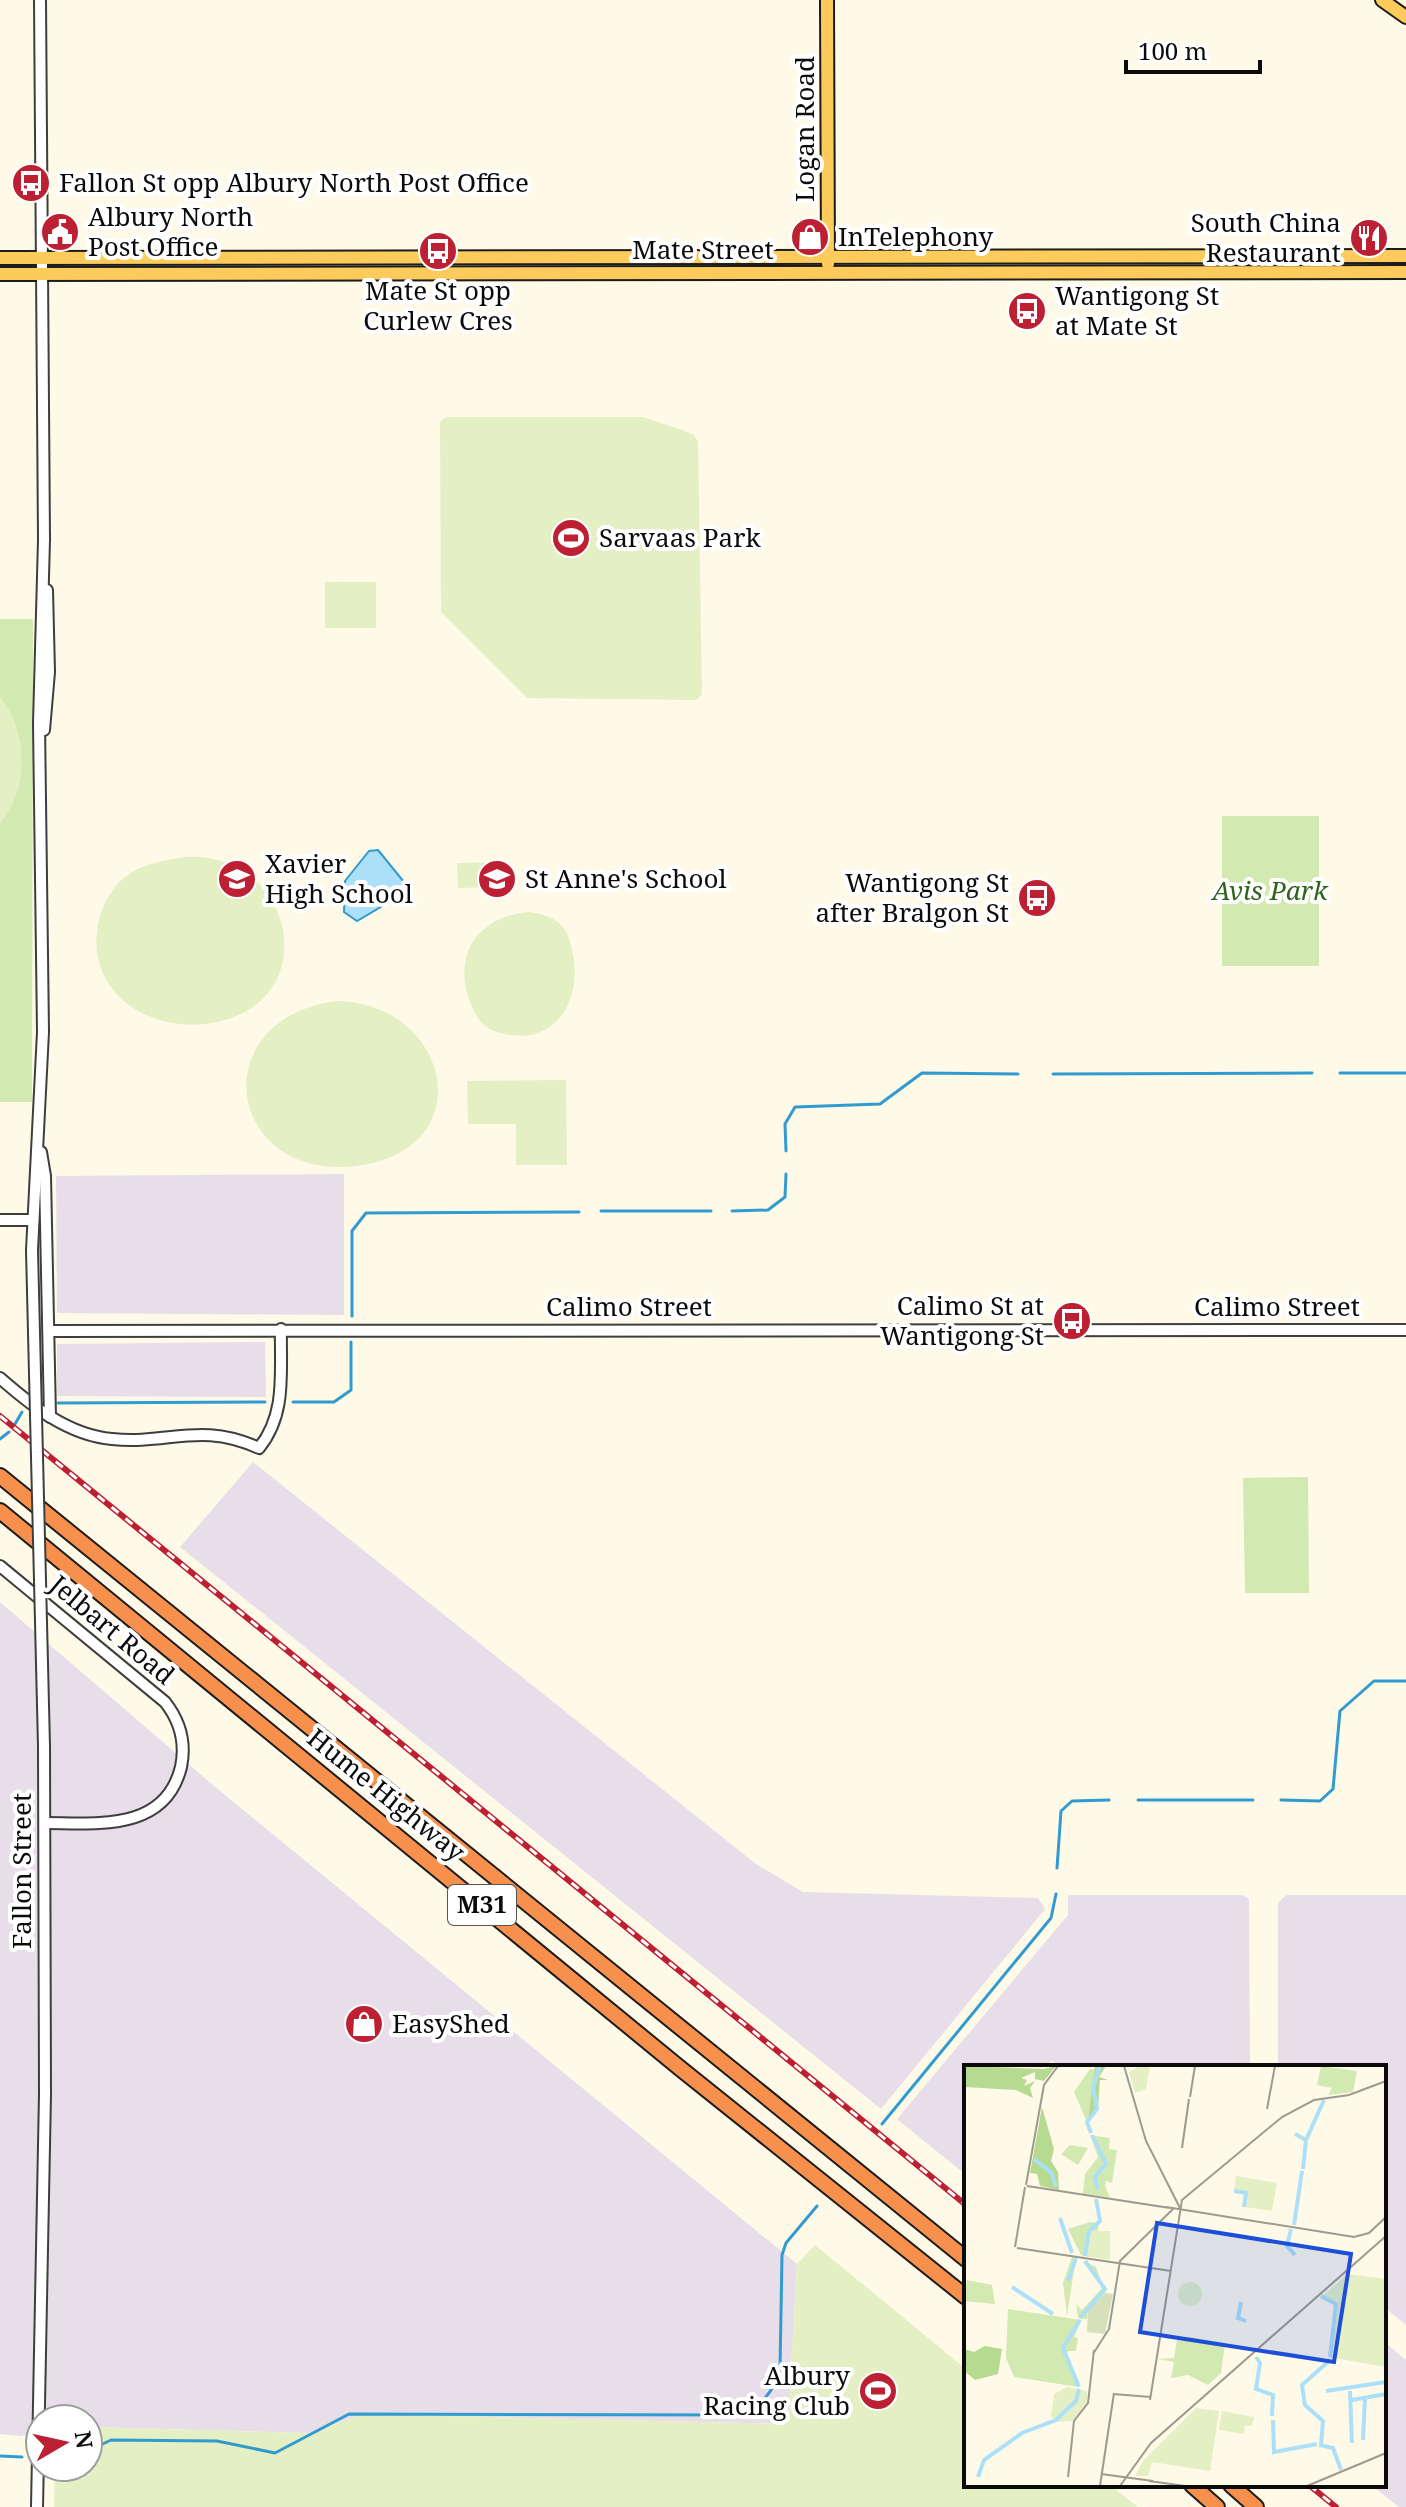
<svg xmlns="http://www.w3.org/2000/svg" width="1406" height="2507" viewBox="0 0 1406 2507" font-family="'Noto Serif',serif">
  <rect width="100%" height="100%" fill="#fff9e8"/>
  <!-- industrial -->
  <g fill="#e8deea">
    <path d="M344,1174V1315L57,1313L56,1176Z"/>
    <path d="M265,1342L266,1397L57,1396V1344Z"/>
    <path d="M253,1462L756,1864L803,1892L1038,1898L1045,1909L881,2109L180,1547Z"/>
    <path d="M0,1602L214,1786L797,2264L788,2424L365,2414L308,2433L88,2427V2419H40V2431L21,2436L0,2434Z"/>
    <path d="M1068,1895H1242L1249,1899L1250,2067H1066L1051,2061L1048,2067H966V2175L897,2119L1068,1915Z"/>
    <path d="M1286,1895H1406V2325L1384,2307V2067H1278V1903Z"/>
    <path d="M1384,2342L1406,2360V2507H1399L1371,2485H1384Z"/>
  </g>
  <!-- green -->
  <g fill="#d2e9b2">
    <path d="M0,619H33L32,1102H0Z"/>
    <rect x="1222" y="816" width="97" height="150"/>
    <path d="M1308,1477L1309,1593H1245L1243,1478Z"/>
  </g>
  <!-- pitch -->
  <g fill="#e4f0c4">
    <path d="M446,417H643L693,434L698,442L702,694L697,700L527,698L441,612L440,422Z"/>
    <rect x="325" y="582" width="51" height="46"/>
    <path d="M0,697C28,730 30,790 0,823Z"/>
    <path d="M184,857C294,849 328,1003 212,1023C145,1034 80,988 100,916C105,899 116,882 132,872C148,863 166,860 184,857Z"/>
    <path d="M500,862L501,887L458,888L457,863Z"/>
    <path d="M529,912C541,914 553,916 562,926C570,935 572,949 574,961C579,1002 556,1042 510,1035C494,1032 482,1028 475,1013C449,962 472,917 529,912Z"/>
    <path d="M336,1001C446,1002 482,1140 368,1164C229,1192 197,1020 336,1001Z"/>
    <path d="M566,1080L567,1165H516V1124H468L467,1081Z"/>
    <path d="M815,2245L966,2369V2485H1110L1138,2507H54L55,2467H88V2427L308,2433L365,2414L788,2424L797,2264Z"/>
  </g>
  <!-- water -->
  <path fill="#ace0f8" stroke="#319bd0" stroke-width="2" d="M378,850L404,882L406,892L357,921L344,912L345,881L369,851Z"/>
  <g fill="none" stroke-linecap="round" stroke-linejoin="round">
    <!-- stream -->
    <g stroke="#319bd0" stroke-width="3">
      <path d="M1340,1073H1406"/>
      <path d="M1053,1074L1312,1073"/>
      <path d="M786,1151L785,1124L795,1107L880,1104L922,1073L1018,1074"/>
      <path d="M601,1211H711"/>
      <path d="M732,1211L768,1210L785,1197L786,1174"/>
      <path d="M352,1316V1231L366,1213L579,1212"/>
      <path d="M293,1402H334L351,1390V1342"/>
      <path d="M58,1403L265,1402"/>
      <path d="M15,1424L22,1412"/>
      <path d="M0,1439L9,1432"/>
      <path d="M1138,1800H1253"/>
      <path d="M1281,1800L1320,1801L1333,1789L1340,1711L1374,1681H1406"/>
      <path d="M1057,1868L1061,1811L1072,1801L1109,1800"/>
      <path d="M882,2124L1051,1918L1056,1894"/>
      <path d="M88,2451L111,2440L217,2441L275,2453L349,2414L740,2415C762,2405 773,2393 780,2369L782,2255L786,2243L817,2206"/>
      <path d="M0,2456L22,2457"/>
    </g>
    <defs>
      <g id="minor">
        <path d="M44,730L49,672L47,590"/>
        <path d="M41,1152L45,1176L50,1417"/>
        <path d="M0,1220H33"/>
        <path d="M32,1250L43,1032L39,723L44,540L40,0"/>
        <path d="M49,1331L1406,1330"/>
        <path d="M0,1378C32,1406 68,1435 112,1439C169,1445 200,1421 259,1448C287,1414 280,1371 281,1329"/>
        <path d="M0,1566L165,1702C180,1721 186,1743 181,1767C165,1832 97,1823 45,1823"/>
        <path d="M37,2507L45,2094L44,1746"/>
      </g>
      <g id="major">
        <path d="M827,0L828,264"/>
        <path d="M1382,0L1406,17"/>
        <path d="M0,258L1406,256"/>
        <path d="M0,274L1406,272"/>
      </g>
      <g id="highway">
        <path d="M0,1476L966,2259"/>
        <path d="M0,1511L681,2069L966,2297"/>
        <path d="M1192,2485L1217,2507"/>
        <path d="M1231,2485L1256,2507"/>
      </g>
    </defs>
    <!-- minor casing -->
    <use href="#minor" stroke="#3e3e3e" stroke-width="14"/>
    <!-- major casing -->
    <use href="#major" stroke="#1c1c1c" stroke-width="16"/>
    <!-- highway casing -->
    <use href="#highway" stroke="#1c1c1c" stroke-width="18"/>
    <!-- minor -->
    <use href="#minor" stroke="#fff" stroke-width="10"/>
    <!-- major -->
    <use href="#major" stroke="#fccb5b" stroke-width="12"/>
    <!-- highway -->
    <use href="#highway" stroke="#f8904d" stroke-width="14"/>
    <defs>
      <g id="rail">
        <path d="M0,1416L966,2205"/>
        <path d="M1309,2485L1336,2507"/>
      </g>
    </defs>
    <!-- rail casing -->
    <use href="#rail" stroke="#bd2032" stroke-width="6"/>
    <!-- rail -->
    <use href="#rail" stroke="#fff" stroke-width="3" stroke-dasharray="9" stroke-linecap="butt"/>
    <defs>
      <path id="minor-bridge" d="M32,1250L44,1746"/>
    </defs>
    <!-- minor-bridge casing -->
    <use href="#minor-bridge" stroke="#3e3e3e" stroke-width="14" stroke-linecap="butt"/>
    <!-- minor-bridge -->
    <use href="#minor-bridge" stroke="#fff" stroke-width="10"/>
  </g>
  <!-- icons -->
  <defs>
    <symbol id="bus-disc" viewBox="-11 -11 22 22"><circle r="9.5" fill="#bd2032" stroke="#fff"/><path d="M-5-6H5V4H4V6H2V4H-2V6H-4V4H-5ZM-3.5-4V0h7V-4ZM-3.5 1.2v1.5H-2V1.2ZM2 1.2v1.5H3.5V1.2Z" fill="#fff"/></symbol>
    <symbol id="civic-disc" viewBox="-11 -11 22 22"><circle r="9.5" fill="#bd2032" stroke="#fff"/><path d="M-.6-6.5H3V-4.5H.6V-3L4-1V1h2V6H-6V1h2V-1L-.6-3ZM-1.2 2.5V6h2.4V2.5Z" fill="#fff"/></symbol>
    <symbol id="shop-disc" viewBox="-11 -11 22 22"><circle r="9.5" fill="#bd2032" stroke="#fff"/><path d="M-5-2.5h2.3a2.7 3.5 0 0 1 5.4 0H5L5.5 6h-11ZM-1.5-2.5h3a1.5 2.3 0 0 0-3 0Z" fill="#fff"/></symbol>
    <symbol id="restaurant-disc" viewBox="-11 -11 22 22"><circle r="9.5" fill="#bd2032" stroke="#fff"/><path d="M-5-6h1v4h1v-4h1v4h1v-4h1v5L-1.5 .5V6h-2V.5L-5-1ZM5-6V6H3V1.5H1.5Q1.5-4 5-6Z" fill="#fff"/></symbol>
    <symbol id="stadium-disc" viewBox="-11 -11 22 22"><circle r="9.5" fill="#bd2032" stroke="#fff"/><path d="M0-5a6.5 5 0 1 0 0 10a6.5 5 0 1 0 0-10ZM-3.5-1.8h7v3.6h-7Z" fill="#fff"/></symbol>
    <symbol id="school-disc" viewBox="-11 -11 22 22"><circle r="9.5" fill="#bd2032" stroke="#fff"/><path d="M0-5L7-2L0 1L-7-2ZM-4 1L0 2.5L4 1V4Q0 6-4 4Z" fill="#fff"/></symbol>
  </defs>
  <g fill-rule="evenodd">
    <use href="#bus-disc" x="9" y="161" width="44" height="44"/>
    <use href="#civic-disc" x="38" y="210" width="44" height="44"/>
    <use href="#shop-disc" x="788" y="215" width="44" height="44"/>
    <use href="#restaurant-disc" x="1347" y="216" width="44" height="44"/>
    <use href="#bus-disc" x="416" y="229" width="44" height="44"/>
    <use href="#bus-disc" x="1005" y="289" width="44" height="44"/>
    <use href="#stadium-disc" x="549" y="516" width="44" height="44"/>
    <use href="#school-disc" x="215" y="857" width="44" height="44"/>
    <use href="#school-disc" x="475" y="857" width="44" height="44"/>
    <use href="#bus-disc" x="1015" y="876" width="44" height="44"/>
    <use href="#bus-disc" x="1050" y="1299" width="44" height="44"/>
    <use href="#shop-disc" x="342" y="2002" width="44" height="44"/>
    <use href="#stadium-disc" x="856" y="2369" width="44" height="44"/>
  </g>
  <g text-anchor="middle" stroke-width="8" stroke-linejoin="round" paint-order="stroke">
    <!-- shield labels -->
    <rect fill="#fff" stroke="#545454" stroke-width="2" x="448" y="1885" width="68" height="40" rx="6"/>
    <g font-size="24" font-weight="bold" fill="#0b0b0b">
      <text x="482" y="1913">M31</text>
    </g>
    <!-- street labels -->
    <g font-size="26" fill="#0b0b0b" stroke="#fff">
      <text transform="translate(805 129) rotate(-90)" y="9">Logan Road</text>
      <text x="703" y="259">Mate Street</text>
      <text x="629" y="1316">Calimo Street</text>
      <text x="1277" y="1316">Calimo Street</text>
      <text transform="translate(112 1630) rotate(40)" y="9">Jelbart Road</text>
      <text transform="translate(386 1795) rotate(39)" y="9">Hume Highway</text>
      <text transform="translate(22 1871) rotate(-90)" y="9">Fallon Street</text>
    </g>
    <!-- poi labels -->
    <g font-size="26" fill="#0b0b0b" stroke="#fff" text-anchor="start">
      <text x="59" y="192">Fallon St opp Albury North Post Office</text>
      <text x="88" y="226">Albury North<tspan x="88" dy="30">Post Office</tspan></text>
      <text x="1341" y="232" text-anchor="end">South China<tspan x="1341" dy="30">Restaurant</tspan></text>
      <text x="838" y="246">InTelephony</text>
      <text x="438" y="300" text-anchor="middle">Mate St opp<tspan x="438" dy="30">Curlew Cres</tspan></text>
      <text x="1055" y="305">Wantigong St<tspan x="1055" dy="30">at Mate St</tspan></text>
      <text x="599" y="547">Sarvaas Park</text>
      <text x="265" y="873">Xavier<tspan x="265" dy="30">High School</tspan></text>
      <text x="525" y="888">St Anne's School</text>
      <text x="1009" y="892" text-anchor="end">Wantigong St<tspan x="1009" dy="30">after Bralgon St</tspan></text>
      <text x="1044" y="1315" text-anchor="end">Calimo St at<tspan x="1044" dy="30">Wantigong St</tspan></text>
      <text x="392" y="2033">EasyShed</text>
      <text x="850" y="2385" text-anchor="end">Albury<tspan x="850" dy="30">Racing Club</tspan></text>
    </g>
    <!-- park labels -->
    <g font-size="26" font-style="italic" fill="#2e631a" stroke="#fff">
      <text x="1270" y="900">Avis Park</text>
    </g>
  </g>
  <!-- overview -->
  <g transform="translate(964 2065)">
    <rect width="422" height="422" fill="#fff9e8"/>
    <path d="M357,1L393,6L389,27L364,30L368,23L353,20ZM126,4L134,5L128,28L130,47L123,57L110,27ZM126,70L146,73L145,84L153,85L148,118L142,116L141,121L146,132L119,129L121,109L134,92ZM106,80L124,83L114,100L97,89ZM126,157L135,158L129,192L117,190L104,164ZM108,192H112L103,251L99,218ZM120,196L132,202L142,228L124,244L123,254L114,253L112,239L118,245L138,223ZM3,215L28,220L31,239L0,236ZM44,244L117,255L110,272L114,273L112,286H104L102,293L115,322L50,312L42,293ZM224,272L261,278L257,308L244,320L224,310L207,313L210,297L194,294L210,293L213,275L223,276Z" fill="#d2e9b2"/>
    <path d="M0,1L80,4L92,1L80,16L71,14V7L57,13L63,15L60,21L71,16L66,23L69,33L52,25L0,22ZM131,1H142L135,12L144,15H136L134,43L124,56ZM78,42L90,84L87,96L94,107L95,125L76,121L73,109L66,108ZM21,281L38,284L34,309L11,315L0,306V284L10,287Z" fill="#b7da91"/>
    <path d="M142,228L149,229L141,269L123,267L124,244Z" fill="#d6e0bb"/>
    <path d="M176,1H186L182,24L171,28L165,7ZM272,111L313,118L308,146L281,142L284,127L270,125ZM126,166H146V195L121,191ZM384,209L422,214V302L364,292L373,236L359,231ZM214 229a12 12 0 1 1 24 0a12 12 0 1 1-24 0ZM103,322L123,326V337L108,356L95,357L87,352L90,329ZM232,343L255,346L246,406L188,397L184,411H171L179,396ZM258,346L290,352L288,361H281L280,369L255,365Z" fill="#e4f0c4"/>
    <path fill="none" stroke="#ace0f8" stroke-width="4" d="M127,68L123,57L133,44L129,22L136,1M331,69L342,75L339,104M128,70L142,99L131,112L134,124M342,75L360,35M70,94L87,107L92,121M270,126L282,128L280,142M96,153L108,188M330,160L338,106M327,164L323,181L331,190M121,191L125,166L136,156L132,134M104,216L112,193M48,222L89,249M357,231L372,239L366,292M277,237L274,253L282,256M116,253L141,224L121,196M292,292L296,298L292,324L309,330L308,351M115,322L99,283L116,255M362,326L422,317M386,326L388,378M388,335L422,329M309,355L310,387L353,379M399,375L401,333M355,380L369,383L377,405M357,380L359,356L341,340L338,320L366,295M14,412L20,395L58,368L92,355L112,336L115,324"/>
    <path fill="none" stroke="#9d9a90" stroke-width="2" d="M160,1L182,76L216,143M226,32L231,1M303,44L311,1M218,83L225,34M62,120L80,20L94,1M63,121L206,143M202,142L390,172L405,168L422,152M51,182L61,122M53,183L207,206M129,289L145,264L156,196L210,143M149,329L187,332M186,335L218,135L318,52L350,35L385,30L422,16M137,409L189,416M104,412L110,356L124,338L130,285M185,416L221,421M136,421L150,328M156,421L187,378L422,171M343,421L422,388"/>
    <path fill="#1d4ed8" fill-opacity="0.15" stroke="#1d4ed8" stroke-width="4" d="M193,158L387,189L370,297L176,267Z"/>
    <rect width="422" height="422" fill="none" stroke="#0b0b0b" stroke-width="4"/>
  </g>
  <!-- north arrow -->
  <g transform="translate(64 2443) rotate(81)"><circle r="38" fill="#ffffff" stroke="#9d9d9d" stroke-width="2"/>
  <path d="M0-6L14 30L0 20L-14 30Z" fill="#bd2032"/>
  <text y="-12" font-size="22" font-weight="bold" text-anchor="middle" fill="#0b0b0b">N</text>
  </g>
  <!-- scale -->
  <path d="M1126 60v12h134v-12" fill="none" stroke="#0b0b0b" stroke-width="4"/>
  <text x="1138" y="60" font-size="24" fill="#0b0b0b" stroke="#ffffff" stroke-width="6" paint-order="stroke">100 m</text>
</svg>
